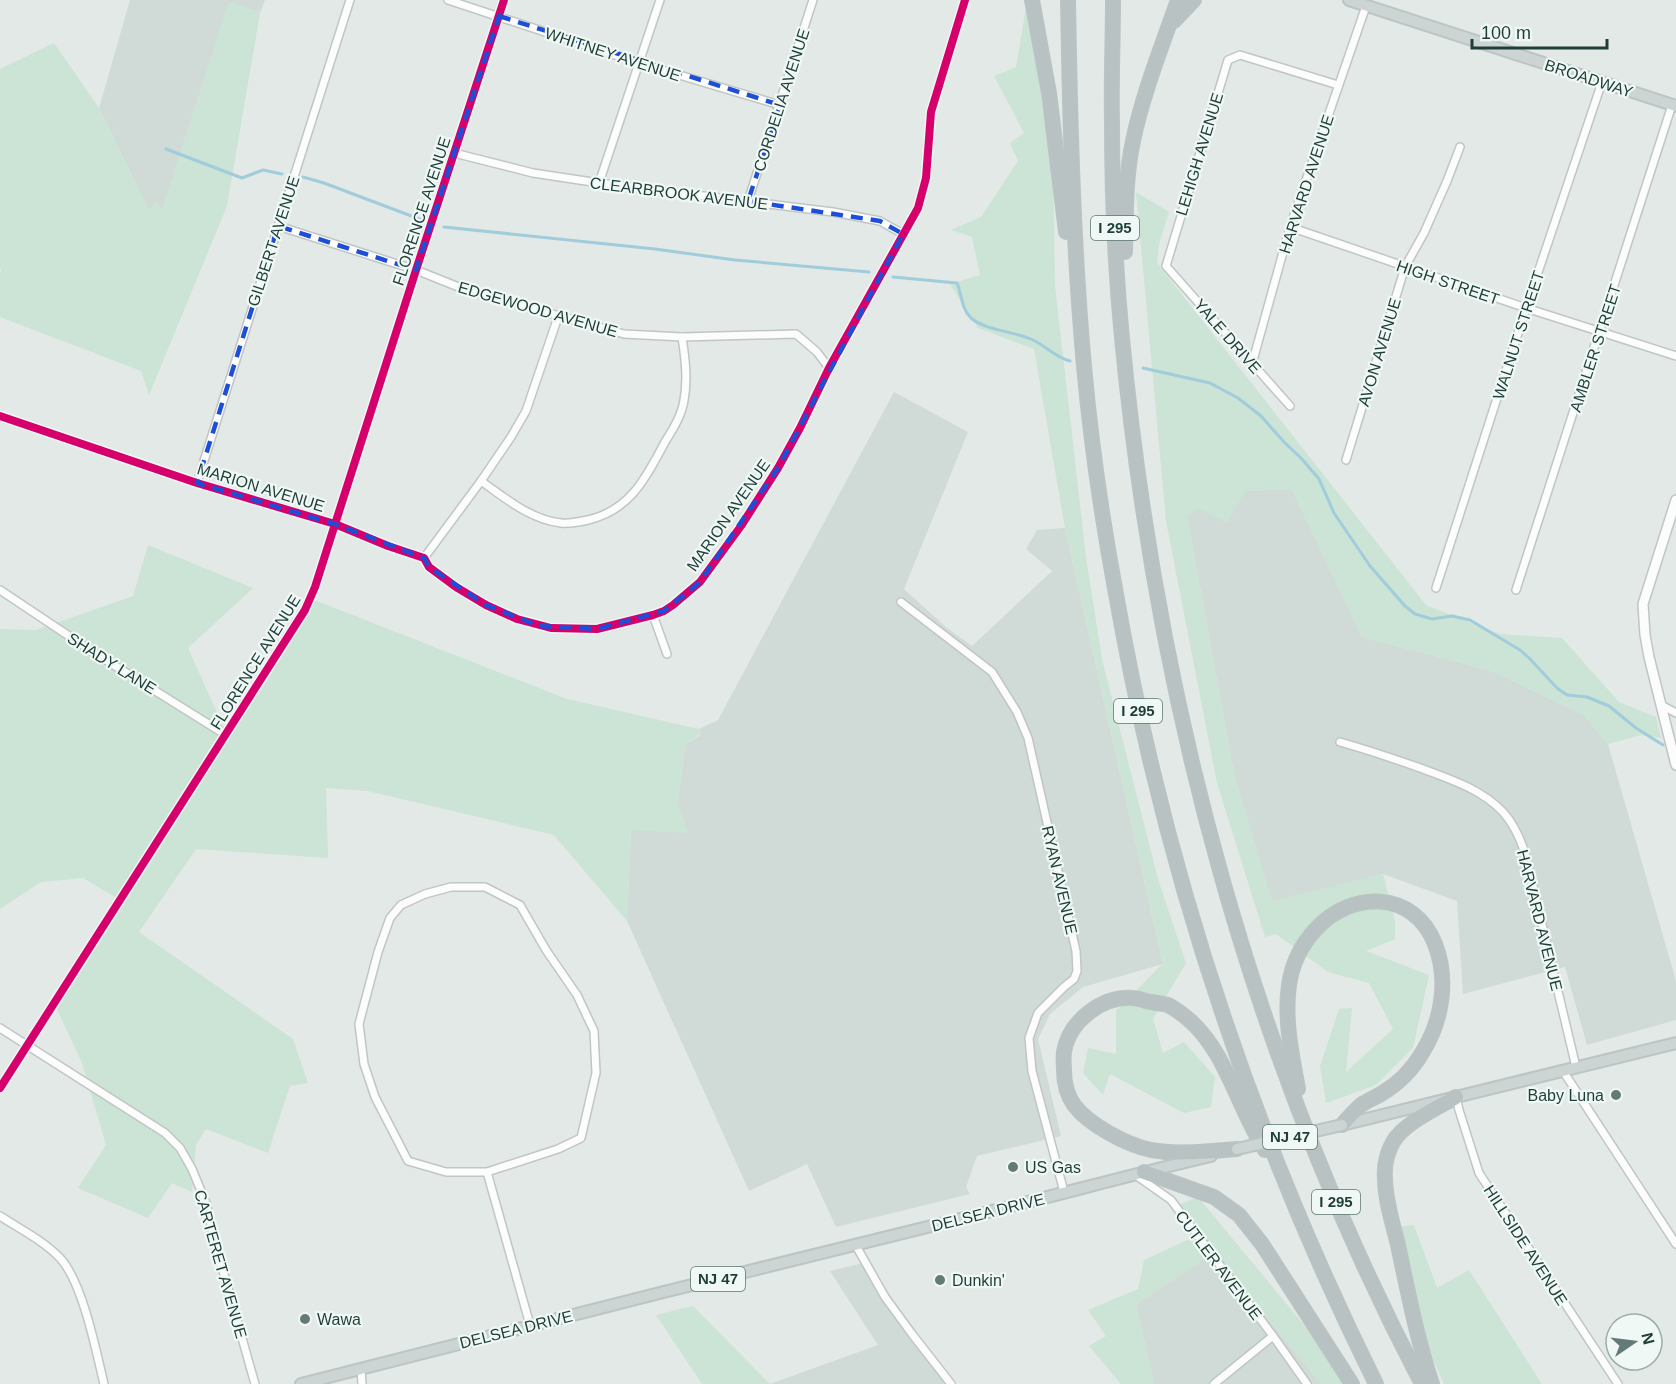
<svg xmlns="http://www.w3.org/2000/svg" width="1676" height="1384" viewBox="0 0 1676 1384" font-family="Arial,sans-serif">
  <rect width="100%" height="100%" fill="#e3e9e7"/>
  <!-- built -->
  <g fill="#d0dbd7">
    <path d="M130,0H265L260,13L229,2L162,211H149L99,108Z"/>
    <path d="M894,392L968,432L904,589L947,628L972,646L1052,571L1026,549L1037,530L1065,528L1163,964L1083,987L1050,1014L1038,1039L1061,1136L977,1156L966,1187L970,1194L836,1227L807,1164L749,1191L627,921L631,830L678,802L685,745L700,735L699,729L718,720Z"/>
    <path d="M1292,489L1362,637L1492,671L1584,715L1608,744L1676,981V1020L1587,1045L1565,967L1463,994L1457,901L1383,874L1272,902L1234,774L1187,516L1197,508L1245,491Z"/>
    <path d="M1214,1252L1321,1384H1154L1136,1304Z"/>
    <path d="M867,1262L951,1384H770L878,1345L830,1271Z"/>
  </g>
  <!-- green -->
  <g fill="#cbe4d5">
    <path d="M229,1L260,13L227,206L149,395L141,371L0,317V273L1,271L0,267V69L54,43L99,108L149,211L156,200L162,210Z"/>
    <path d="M1027,2L1045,121L1052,115L1055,286L1086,557L1102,659L1158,879L1186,963L1153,1019L1163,1053L1184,1042L1215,1077L1211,1107L1184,1113L1110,1074L1103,1095L1083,1073L1088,1048L1116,1054V1011L1163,963L1065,528L1034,349L978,328L950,284L980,275L972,237L951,230L981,217L1018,161L1010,143L1024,133L994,76L1016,67Z"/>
    <path d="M1136,192L1169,212L1159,244L1157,263L1426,605L1500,634L1562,638L1619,702L1656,717L1661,738L1641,735L1608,744L1584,715L1492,671L1362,637L1291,489L1245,491L1227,523L1197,508L1187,516L1234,774L1272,901L1383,874L1395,921V939L1366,951L1429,975L1413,1048L1376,1085L1326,1103L1320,1066L1339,1009L1352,1008L1346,1072L1393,1029L1369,983L1328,972L1276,934L1265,937L1217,783L1166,521Z"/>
    <path d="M148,545L253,588L188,648L228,737L312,599L567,699L699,729L700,734L685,745L678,801L688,833L631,830L627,921L554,835L368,791L326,788L328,858L196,849L139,932L293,1039L308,1083L290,1086L268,1153L206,1129L196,1145L192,1192L172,1183L148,1218L78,1188L106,1145L82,1063L55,1005L123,902L83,878L41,882L0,909V629L36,630L133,596Z"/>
    <path d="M1198,1197L1314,1337L1343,1384H1321L1214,1253L1136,1304L1154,1384H1121L1089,1346L1106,1336L1088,1310L1138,1289L1144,1260L1198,1235L1176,1206Z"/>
    <path d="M1414,1225L1437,1288L1469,1270L1542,1384H1444L1421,1333L1395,1227Z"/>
    <path d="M693,1306L770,1384H702L656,1315Z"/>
  </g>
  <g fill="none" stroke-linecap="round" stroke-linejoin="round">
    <!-- stream -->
    <g stroke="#a0ccdb" stroke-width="3">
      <path d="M166,149L242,178L263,170L282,174"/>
      <path d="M303,177L324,183L422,220"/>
      <path d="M444,227L655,249L735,260L869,272"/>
      <path d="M893,277L957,283C962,295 961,308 971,318C986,331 1015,331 1033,340C1046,346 1056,358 1070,361"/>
      <path d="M1143,368L1210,383L1238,398L1261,416L1284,442L1301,458L1319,479L1334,513L1370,566L1405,606L1415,614L1432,619L1452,616L1470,620L1520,650L1529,658L1557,688L1567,695L1587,697L1609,706L1636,728L1663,745"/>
    </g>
    <defs>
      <g id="minor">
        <path d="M448,0L639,63L780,105"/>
        <path d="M454,153L533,173L599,183L833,212L880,221L903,234"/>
        <path d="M599,183L660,0"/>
        <path d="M748,201L813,0"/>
        <path d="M278,226L416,270L466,290L624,334L682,337L796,334L817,352L829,368"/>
        <path d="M1290,227L1526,308L1676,356"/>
        <path d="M1252,364L1290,227L1366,6"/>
        <path d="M1290,406L1166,266L1228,60L1240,55L1338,85"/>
        <path d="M0,416L197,483L335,524L388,546L424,558L429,567L456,587L486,605L517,619L551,628L597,629L653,615L664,611L673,605L700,582L741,526L778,468L800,428L829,368L918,208L926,178L931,112L965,0"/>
        <path d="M1346,460L1405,267L1424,233L1447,181L1460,147"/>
        <path d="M481,481C505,498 531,520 561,523C570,524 579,522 588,520C631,510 646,477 665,442C673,429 682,415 684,400C688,379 685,357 682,337"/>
        <path d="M197,483L350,0"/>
        <path d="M424,558L481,481L511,437L526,411L558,317"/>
        <path d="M1436,588L1526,308L1602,82"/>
        <path d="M0,590L93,652L226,735"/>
        <path d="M1516,590L1672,105"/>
        <path d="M901,602L992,672L1017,712L1028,738L1076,951L1077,971L1074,979L1064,987L1038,1013L1029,1038L1032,1071L1064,1192"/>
        <path d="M653,615L667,654"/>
        <path d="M1661,705L1676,713"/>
        <path d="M1340,742C1368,750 1395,759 1423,769C1452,780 1481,789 1503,812C1514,824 1520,838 1525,853L1576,1067"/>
        <path d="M451,887H485L520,905L546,950L577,995L594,1031L596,1073L581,1138L558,1149L487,1172H446L408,1161L375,1097L364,1064L359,1024L378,952L390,918L401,905L425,894Z"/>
        <path d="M0,1028L165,1133L180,1148L192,1169L206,1203L216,1246L255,1384"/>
        <path d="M1563,1071L1676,1244"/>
        <path d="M0,1088L305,610L315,587L416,270L504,0"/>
        <path d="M1456,1097L1459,1110L1479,1173L1618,1384"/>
        <path d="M487,1172L530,1325"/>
        <path d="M1134,1174L1171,1200L1273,1336"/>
        <path d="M0,1216C20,1229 44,1241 60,1258C83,1283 96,1351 104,1384"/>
        <path d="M855,1244L885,1297L912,1334L951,1384"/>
        <path d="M361,1368L362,1384"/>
        <path d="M1214,1384L1273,1336L1307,1384"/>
      </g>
      <path id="tertiary" d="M1676,500L1643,604L1645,635L1649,657L1676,765"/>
      <g id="primary">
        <path d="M1349,0L1676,106"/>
        <path d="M1342,1125L1676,1043"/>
        <path d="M301,1384C521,1327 743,1272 964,1218C1047,1198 1129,1175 1211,1156"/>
      </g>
      <g id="motorway">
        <path d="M1032,0L1049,93L1066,232"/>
        <path d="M1068,0C1070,122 1073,245 1084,366C1091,443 1102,519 1116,594C1164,868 1252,1134 1376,1384"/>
        <path d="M1113,0C1113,41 1111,82 1112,122C1112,194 1115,267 1122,338C1157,701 1252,1060 1422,1384"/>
        <path d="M1174,21L1194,0"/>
        <path d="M1125,252C1126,215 1125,178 1133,141C1143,93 1162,46 1178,0"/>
        <path d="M1298,1089C1292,1055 1284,1020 1289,985C1292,964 1301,945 1316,929C1351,890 1414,890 1435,944C1449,980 1442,1021 1422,1053C1412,1070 1398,1084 1381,1094C1374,1098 1367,1101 1361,1105C1354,1111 1348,1118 1342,1125"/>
        <path d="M1237,1149C1209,1151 1180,1155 1151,1150C1127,1145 1089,1125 1074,1105C1067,1095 1064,1082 1064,1070C1064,1065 1063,1058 1064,1052C1069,1021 1102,996 1133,998C1137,998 1142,1000 1146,1001C1153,1003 1162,1003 1168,1005C1174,1008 1182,1014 1187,1018C1226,1050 1238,1109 1265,1150"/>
        <path d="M1144,1172L1214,1197L1239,1215L1262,1244L1352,1384"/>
        <path d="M1432,1384C1417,1339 1408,1292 1398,1245C1393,1224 1385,1200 1385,1178C1384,1166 1387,1153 1393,1142C1404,1123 1437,1108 1456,1097"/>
      </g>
    </defs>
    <!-- minor casing -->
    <use href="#minor" stroke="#c0c6c4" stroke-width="10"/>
    <!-- tertiary casing -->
    <use href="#tertiary" stroke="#c0c6c4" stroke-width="12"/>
    <!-- primary casing -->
    <use href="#primary" stroke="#bbc5c3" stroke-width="14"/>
    <!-- motorway casing -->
    <use href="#motorway" stroke="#bbc5c3" stroke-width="16"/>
    <!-- minor -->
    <use href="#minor" stroke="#fbfcfb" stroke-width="7"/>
    <!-- tertiary -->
    <use href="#tertiary" stroke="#fbfcfb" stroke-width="9"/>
    <!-- primary -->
    <use href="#primary" stroke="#ccd5d4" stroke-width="10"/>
    <!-- motorway -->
    <use href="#motorway" stroke="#b9c2c2" stroke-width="14"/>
    <defs>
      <path id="primary-bridge" d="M1237,1149L1342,1125"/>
    </defs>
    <!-- primary-bridge casing -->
    <use href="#primary-bridge" stroke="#bbc5c3" stroke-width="14" stroke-linecap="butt"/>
    <!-- primary-bridge -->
    <use href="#primary-bridge" stroke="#ccd5d4" stroke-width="10"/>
    <defs>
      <g id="cycleway">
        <path d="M0,416L197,483L335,524L388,546L424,558L429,567L456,587L486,605L517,619L551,628L597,629L653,615L664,611L673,605L700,582L741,526L778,468L800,428L829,368L918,208L926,178L931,112L965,0"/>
        <path d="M0,1088L305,610L315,587L416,270L504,0"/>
      </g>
    </defs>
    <!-- cycleway casing -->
    <use href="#cycleway" stroke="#f0f8f5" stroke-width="11"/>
    <!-- cycleway -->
    <use href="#cycleway" stroke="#d6006c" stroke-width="8"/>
  </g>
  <!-- marked area -->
  <path fill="none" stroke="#1d4ed8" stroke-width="4.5" stroke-dasharray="12 8" stroke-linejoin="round" d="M499,16L780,105L748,201L880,221L903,234L778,468L700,582L664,611L597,629L539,626L486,605L429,567L424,558L335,524L197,483L278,226L416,270Z"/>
  <!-- markers -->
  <g fill="#647a76" stroke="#f0f8f5" stroke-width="2">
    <circle cx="1616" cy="1095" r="6"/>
    <circle cx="1013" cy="1167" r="6"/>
    <circle cx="940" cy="1280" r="6"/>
    <circle cx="305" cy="1319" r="6"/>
  </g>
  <g text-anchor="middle" stroke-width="4.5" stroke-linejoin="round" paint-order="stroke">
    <!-- shield labels -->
    <g fill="#f0f8f5" stroke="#5e7671" stroke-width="1.5">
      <rect x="1091" y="216" width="48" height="24" rx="4.5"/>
      <rect x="1114" y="699" width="48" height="24" rx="4.5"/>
      <rect x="1263" y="1125" width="54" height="24" rx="4.5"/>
      <rect x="1312" y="1190" width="48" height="24" rx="4.5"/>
      <rect x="691" y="1267" width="54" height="24" rx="4.5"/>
    </g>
    <g font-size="15" font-weight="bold" fill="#1f3e39">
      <text x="1115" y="233">I 295</text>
      <text x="1138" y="716">I 295</text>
      <text x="1290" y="1142">NJ 47</text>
      <text x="1336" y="1207">I 295</text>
      <text x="718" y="1284">NJ 47</text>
    </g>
    <!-- street labels -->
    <g font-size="16" fill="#1f3e39" stroke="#f0f8f5">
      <text transform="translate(613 54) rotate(18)" y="6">WHITNEY AVENUE</text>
      <text transform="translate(1589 78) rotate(18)" y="6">BROADWAY</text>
      <text transform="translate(781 100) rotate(-72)" y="6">CORDELIA AVENUE</text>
      <text transform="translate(1199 154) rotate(-73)" y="6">LEHIGH AVENUE</text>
      <text transform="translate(1306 184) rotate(-72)" y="6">HARVARD AVENUE</text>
      <text transform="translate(679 193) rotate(7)" y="6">CLEARBROOK AVENUE</text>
      <text transform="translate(421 211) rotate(-72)" y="6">FLORENCE AVENUE</text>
      <text transform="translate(273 241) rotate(-72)" y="6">GILBERT AVENUE</text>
      <text transform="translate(1448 282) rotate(19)" y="6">HIGH STREET</text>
      <text transform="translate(538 309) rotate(16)" y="6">EDGEWOOD AVENUE</text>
      <text transform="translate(1518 335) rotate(-72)" y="6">WALNUT STREET</text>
      <text transform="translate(1228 336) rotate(49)" y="6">YALE DRIVE</text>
      <text transform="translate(1595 348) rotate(-72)" y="6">AMBLER STREET</text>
      <text transform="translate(1379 352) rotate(-73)" y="6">AVON AVENUE</text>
      <text transform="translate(261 487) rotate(17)" y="6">MARION AVENUE</text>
      <text transform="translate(728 515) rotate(-55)" y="6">MARION AVENUE</text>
      <text transform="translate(255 662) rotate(-58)" y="6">FLORENCE AVENUE</text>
      <text transform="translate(112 663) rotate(32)" y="6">SHADY LANE</text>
      <text transform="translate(1060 880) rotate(77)" y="6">RYAN AVENUE</text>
      <text transform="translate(1540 920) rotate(76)" y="6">HARVARD AVENUE</text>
      <text transform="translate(988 1212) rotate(-14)" y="6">DELSEA DRIVE</text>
      <text transform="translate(1526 1245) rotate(57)" y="6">HILLSIDE AVENUE</text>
      <text transform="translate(221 1264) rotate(74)" y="6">CARTERET AVENUE</text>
      <text transform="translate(1219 1265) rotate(53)" y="6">CUTLER AVENUE</text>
      <text transform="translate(516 1329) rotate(-14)" y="6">DELSEA DRIVE</text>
    </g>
    <!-- poi labels -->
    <g font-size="16" fill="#1f3e39" stroke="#f0f8f5" text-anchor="start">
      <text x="1604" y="1101" text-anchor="end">Baby Luna</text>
      <text x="1025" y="1173">US Gas</text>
      <text x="952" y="1286">Dunkin'</text>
      <text x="317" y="1325">Wawa</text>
    </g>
  </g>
  <!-- north arrow -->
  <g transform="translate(1634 1342) rotate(76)"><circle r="28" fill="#f0f8f5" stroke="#9caeaa" stroke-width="1.5"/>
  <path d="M0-4.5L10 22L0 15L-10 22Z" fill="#647a76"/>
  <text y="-9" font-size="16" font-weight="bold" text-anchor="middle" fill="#1f3e39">N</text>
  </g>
  <!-- scale -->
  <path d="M1472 39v9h135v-9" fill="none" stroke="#1f3e39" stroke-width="3"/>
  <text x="1481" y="39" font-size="18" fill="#1f3e39" stroke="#f0f8f5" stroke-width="4.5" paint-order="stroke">100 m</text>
</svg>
